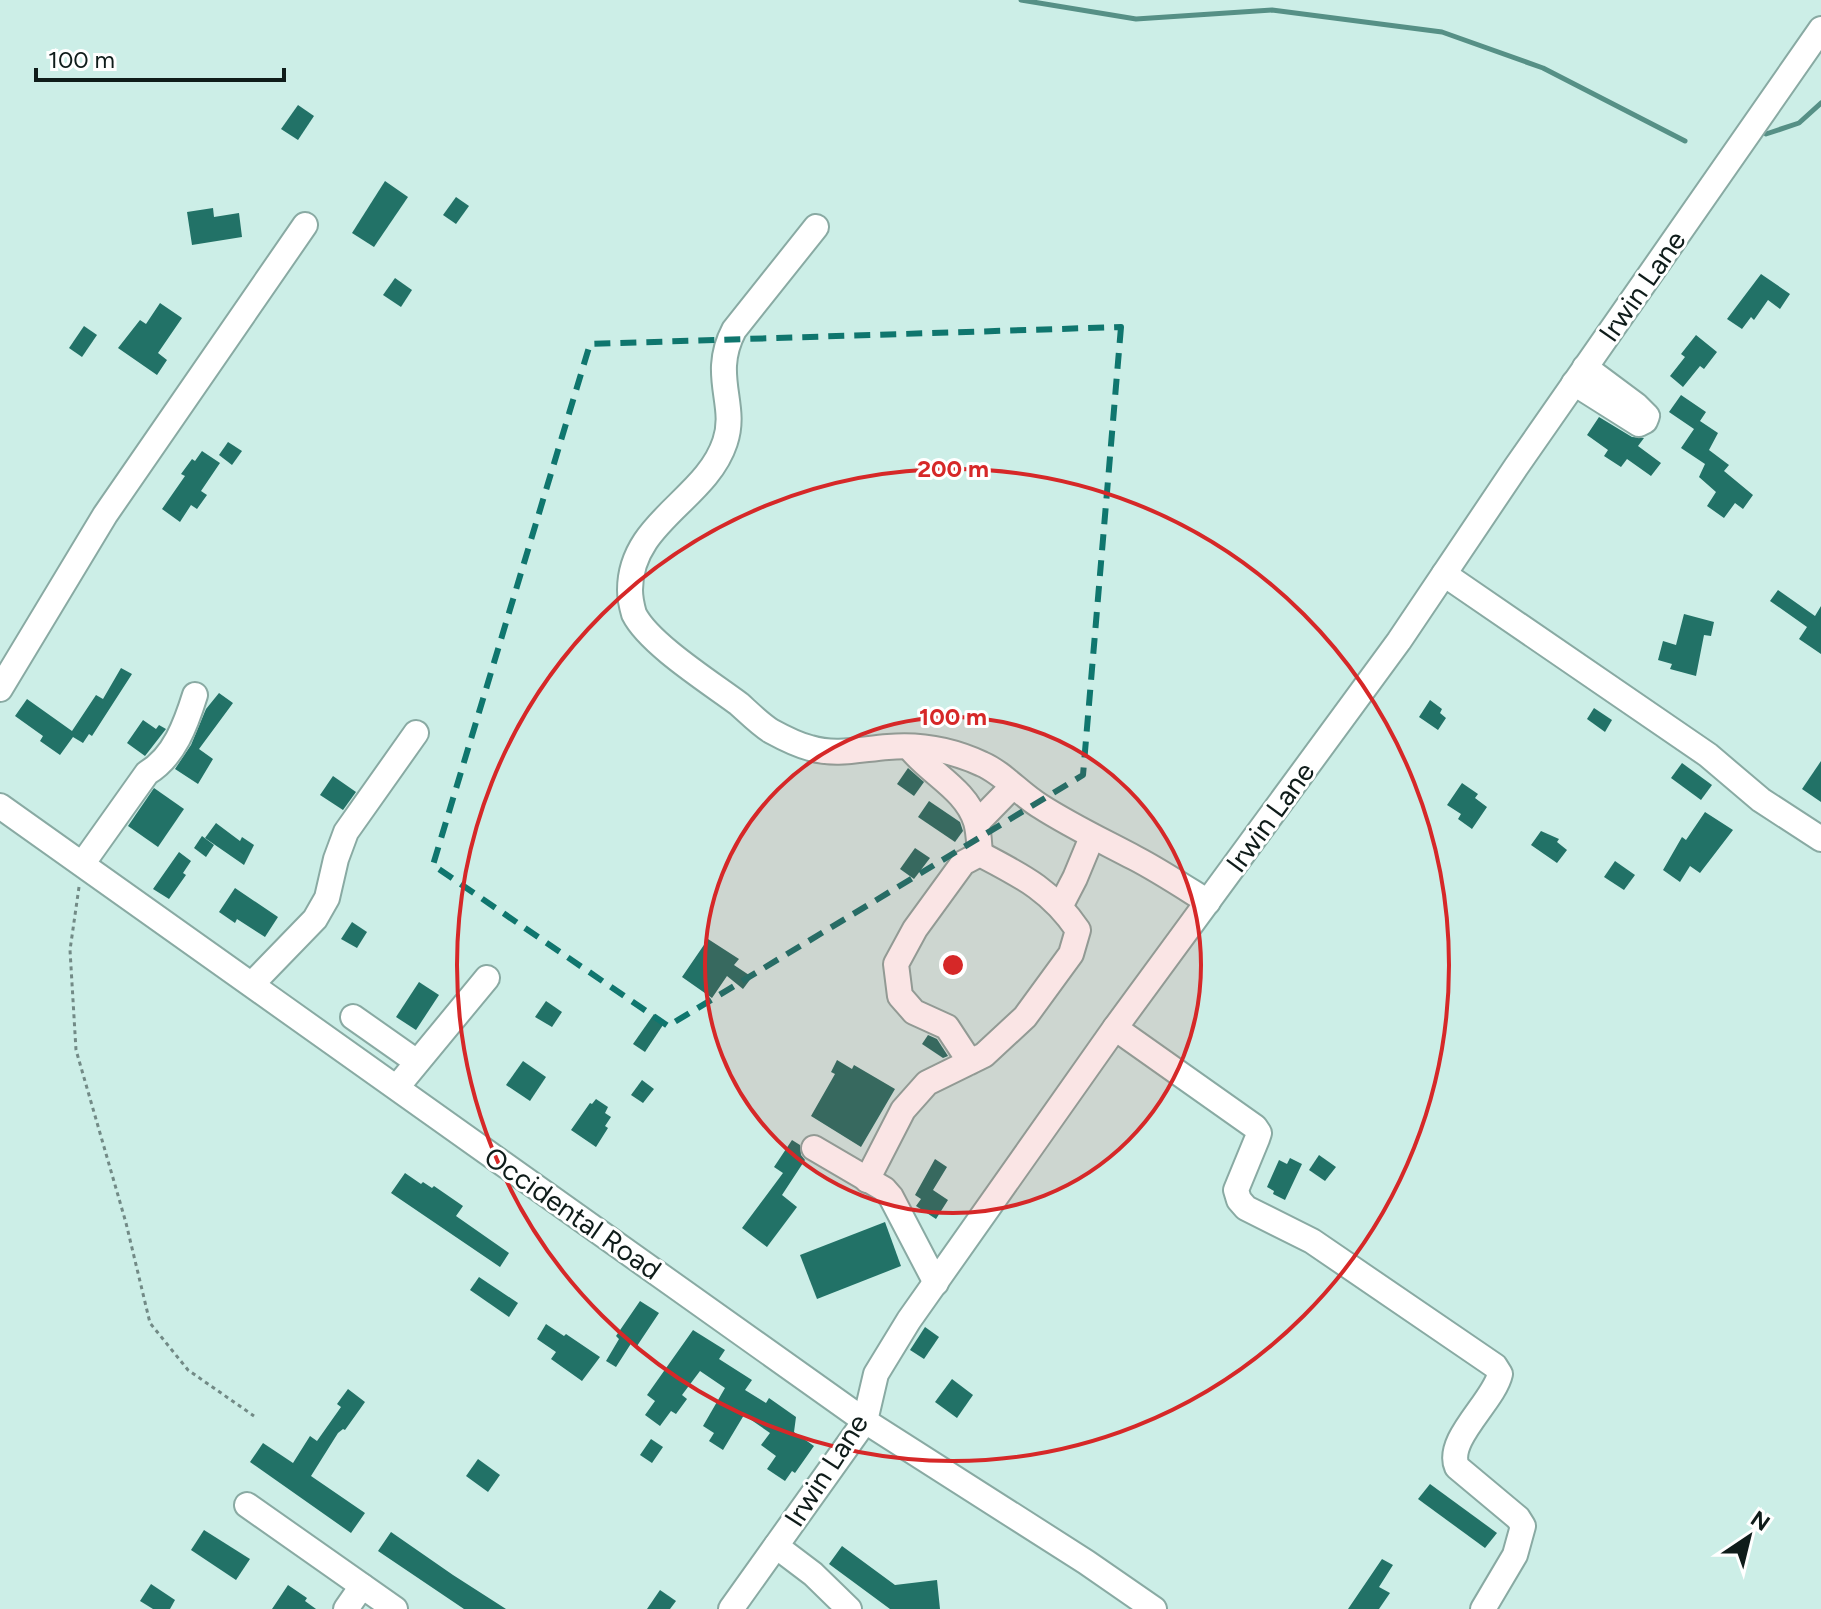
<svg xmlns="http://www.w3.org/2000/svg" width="1821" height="1609" viewBox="0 0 1821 1609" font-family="Figtree,sans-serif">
  <rect width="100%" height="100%" fill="#cceee7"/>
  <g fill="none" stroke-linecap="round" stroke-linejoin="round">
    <!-- stream -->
    <g stroke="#569086" stroke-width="5">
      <path d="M1021,0L1136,19L1272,10L1442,32L1543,68L1685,141"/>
      <path d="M1766,134L1799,123L1821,103"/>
    </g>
  </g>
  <!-- building -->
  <g fill="#227267">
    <path d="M298,105L314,116L298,140L281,129Z"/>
    <path d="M385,181L408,197L374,247L352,233Z"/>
    <path d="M456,197L469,206L456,224L443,215Z"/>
    <path d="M213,208L214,217L239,213L242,237L192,245L187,212Z"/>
    <path d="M1761,274L1790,294L1780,309L1768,300L1754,320L1751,317L1742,329L1727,319Z"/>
    <path d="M395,278L412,290L401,307L383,295Z"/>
    <path d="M160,303L182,318L158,353L167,360L157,375L118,348L140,320L146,324Z"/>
    <path d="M84,326L97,335L82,357L69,348Z"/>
    <path d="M1696,335L1717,352L1704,369L1700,366L1683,387L1670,376L1685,357L1681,354Z"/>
    <path d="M1681,395L1706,412L1700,421L1718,433L1709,450L1729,465L1724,471L1753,495L1743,509L1735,503L1724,518L1707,506L1716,492L1699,477L1705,464L1681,448L1694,429L1669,412Z"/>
    <path d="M1599,417L1632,437L1644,438L1638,446L1661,463L1651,476L1627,459L1621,467L1604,456L1608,450L1587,435Z"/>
    <path d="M228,442L242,451L232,465L219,455Z"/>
    <path d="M202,451L220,463L201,491L207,495L197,509L191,505L180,522L162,509L185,476L181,474L192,459L195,461Z"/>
    <path d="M1778,590L1815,616L1821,606V654L1799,639L1807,627L1770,601Z"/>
    <path d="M1684,614L1714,622L1711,636L1704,635L1696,676L1670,669L1672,664L1658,660L1663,641L1676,645Z"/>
    <path d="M121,668L132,674L92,736L89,734L83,743L73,737L60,755L40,741L43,736L15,716L27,699L72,731L96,695L103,699Z"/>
    <path d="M219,693L233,703L199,749L213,759L198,784L175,769L191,745L206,709Z"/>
    <path d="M1430,700L1442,709L1440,713L1446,718L1438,730L1419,717Z"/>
    <path d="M1594,708L1612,720L1605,732L1587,719Z"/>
    <path d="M143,720L156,729L159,725L166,729L145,756L127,743Z"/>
    <path d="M1821,761V802L1802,789Z"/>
    <path d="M1682,763L1712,785L1701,800L1671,778Z"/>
    <path d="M908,768L924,782L914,796L897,784Z"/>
    <path d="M333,776L356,792L343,810L320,795Z"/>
    <path d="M1462,783L1478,794L1475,798L1487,807L1472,829L1458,819L1461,814L1447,805Z"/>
    <path d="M154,788L184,809L158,847L128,826Z"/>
    <path d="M929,801L960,822L963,831L955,842L918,817Z"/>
    <path d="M1705,812L1733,830L1700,873L1690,866L1680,882L1663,870L1682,837L1686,840Z"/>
    <path d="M216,823L240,841L242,837L254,845L244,865L205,838Z"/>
    <path d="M1541,831L1559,839L1557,842L1567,850L1557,863L1531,845Z"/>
    <path d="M202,836L214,845L206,857L194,848Z"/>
    <path d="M915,848L930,858L914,879L900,869Z"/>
    <path d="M179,852L191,861L183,873L186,875L169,899L153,889Z"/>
    <path d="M1615,861L1635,875L1624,890L1604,877Z"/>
    <path d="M235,888L278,917L265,937L237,919L235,923L219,912Z"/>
    <path d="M352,922L367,932L357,948L341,939Z"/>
    <path d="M708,939L739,959L734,965L752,977L743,989L727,976L712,998L682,977Z"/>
    <path d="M419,982L439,995L416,1030L396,1017Z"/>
    <path d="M546,1001L562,1012L552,1027L535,1017Z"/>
    <path d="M654,1014L665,1022L645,1052L633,1044Z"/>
    <path d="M928,1035L937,1039L948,1056L943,1058L922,1044Z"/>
    <path d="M837,1060L852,1069L854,1065L895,1089L861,1147L811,1116L835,1074L831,1072Z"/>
    <path d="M523,1061L546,1077L530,1101L506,1085Z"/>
    <path d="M642,1080L654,1089L643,1103L631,1095Z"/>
    <path d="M596,1099L608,1107L605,1113L611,1117L605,1126L608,1128L596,1147L571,1130L590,1103L592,1104Z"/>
    <path d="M792,1140L800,1145L801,1155L805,1160L782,1195L797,1207L767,1247L742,1228L783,1173L774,1167Z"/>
    <path d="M1319,1155L1336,1167L1325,1181L1309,1170Z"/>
    <path d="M1290,1158L1302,1164L1285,1200L1273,1194L1274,1191L1267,1187L1279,1160L1287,1164Z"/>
    <path d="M935,1159L947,1167L933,1190L948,1200L936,1219L916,1206L921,1199L915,1195Z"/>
    <path d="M405,1173L421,1184L423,1182L432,1188L434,1186L463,1206L456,1216L509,1253L500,1267L391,1193Z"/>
    <path d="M885,1222L901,1266L817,1299L800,1255Z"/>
    <path d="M479,1277L518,1303L509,1317L470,1290Z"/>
    <path d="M640,1301L659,1313L637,1346L632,1342L616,1367L606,1361L619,1339L616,1336Z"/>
    <path d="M546,1324L564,1336L566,1334L600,1357L582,1381L551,1359L556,1352L537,1339Z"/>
    <path d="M925,1327L939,1337L924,1359L910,1350Z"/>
    <path d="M693,1330L725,1350L719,1359L752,1380L745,1390L766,1403L769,1398L796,1417L794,1432L814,1446L795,1473L792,1471L785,1481L767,1469L776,1456L761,1445L770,1433L744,1415L723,1450L709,1441L714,1433L703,1426L725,1388L700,1371L682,1395L687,1399L676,1414L671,1411L660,1426L645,1415L655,1401L647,1395Z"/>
    <path d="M952,1379L973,1395L957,1418L935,1402Z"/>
    <path d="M348,1389L365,1402L345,1430L343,1429L338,1433L311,1476L365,1513L351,1533L250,1462L263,1443L293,1463L310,1436L317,1441L341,1407L337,1404Z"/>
    <path d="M651,1439L663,1447L652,1463L640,1455Z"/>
    <path d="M478,1459L500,1475L488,1492L466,1476Z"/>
    <path d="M1430,1484L1497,1533L1485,1548L1418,1499Z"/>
    <path d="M204,1530L250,1559L236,1580L191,1550Z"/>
    <path d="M391,1532L453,1575L506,1609H464L378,1551Z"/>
    <path d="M842,1546L895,1585L937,1580L940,1609H890L829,1564Z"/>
    <path d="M1382,1559L1393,1565L1379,1587L1390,1593L1379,1609H1348Z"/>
    <path d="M151,1584L175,1600L170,1609H153L140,1601Z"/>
    <path d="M288,1585L307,1598L305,1601L316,1609H272Z"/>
    <path d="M660,1590L676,1601L670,1609H647Z"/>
  </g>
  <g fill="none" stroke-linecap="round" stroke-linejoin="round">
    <defs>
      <g id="minor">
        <path d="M816,227L734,330C710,376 738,404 725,442C706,500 630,522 630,590C630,596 632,607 634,614C649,644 711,683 739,704C749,713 760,724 771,731C782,737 798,745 810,748C836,756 861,749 888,747C921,744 952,750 982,764C1003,773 1020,794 1040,806C1071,826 1103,841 1135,858C1160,871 1184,887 1208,902"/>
        <path d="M1574,383L1639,424L1645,421L1647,416L1636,405L1585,367"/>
        <path d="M1444,574L1708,755L1761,800L1821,839"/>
        <path d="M0,689L105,515L305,225"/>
        <path d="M909,747C929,773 966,789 976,822C979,832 979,844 980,854"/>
        <path d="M0,806L865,1421L1086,1562L1154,1609"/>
        <path d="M977,823L1013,786"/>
        <path d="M83,863L147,773C174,757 186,724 195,695"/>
        <path d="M1061,905L1075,878L1092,837"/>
        <path d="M252,984L315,919L327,898L336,859L346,832L416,733"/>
        <path d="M353,1017L417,1062"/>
        <path d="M1115,1028L1255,1127L1259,1133L1257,1139L1236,1190L1239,1200L1246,1208L1312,1241L1495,1366L1500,1374C1494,1401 1445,1440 1457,1467L1518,1518L1523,1526L1515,1555L1483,1609"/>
        <path d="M397,1087L487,978"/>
        <path d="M814,1148L884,1189L891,1197L936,1283"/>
        <path d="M867,1180L903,1110L927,1083L984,1055L1025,1017L1071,954L1078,930C1051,890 1022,876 980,854L963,863L915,929L896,964L900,996L914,1012L947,1027L970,1062"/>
        <path d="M247,1505L395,1609"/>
        <path d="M776,1546L813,1574L849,1609"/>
        <path d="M346,1609L362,1586"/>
        <path d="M731,1609L865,1421L876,1374L909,1320L1115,1028L1399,641L1516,467L1821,29"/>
      </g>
    </defs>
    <!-- minor casing -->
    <use href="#minor" stroke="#89aaa3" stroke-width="28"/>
    <!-- path -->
    <path stroke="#728a86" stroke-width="3" stroke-dasharray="4 4" stroke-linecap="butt" d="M79,887L70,950L76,1050L126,1223L150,1323L188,1370L254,1416"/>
    <!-- minor -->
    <use href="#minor" stroke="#fff" stroke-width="24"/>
  </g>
  <!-- marked area -->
  <path fill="none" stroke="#0f766e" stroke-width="6" stroke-dasharray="16 10" stroke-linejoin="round" d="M1121,327L1083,775L668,1026L433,865L590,344Z"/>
  <!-- distance rings -->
  <circle cx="953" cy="965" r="248" fill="#d62828" fill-opacity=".12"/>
  <g fill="none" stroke="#d62828" stroke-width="4">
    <circle cx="953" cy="965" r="248"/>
    <circle cx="953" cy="965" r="496"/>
  </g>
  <g text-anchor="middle" stroke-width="6" stroke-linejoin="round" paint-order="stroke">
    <!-- street labels -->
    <g font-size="28" fill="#0f1c1a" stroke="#fff">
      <text transform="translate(1642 286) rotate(-55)" y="10">Irwin Lane</text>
      <text transform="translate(1270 817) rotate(-54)" y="10">Irwin Lane</text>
      <text transform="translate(573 1213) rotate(35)" y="10">Occidental Road</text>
      <text transform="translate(826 1470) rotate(-57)" y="10">Irwin Lane</text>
    </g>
  </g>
  <circle cx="953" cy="965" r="12" fill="#d62828" stroke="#fff" stroke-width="4"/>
  <g font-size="24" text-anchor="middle" font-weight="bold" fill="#d62828" stroke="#fff" stroke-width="6" stroke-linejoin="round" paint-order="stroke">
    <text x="953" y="477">200 m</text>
    <text x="953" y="725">100 m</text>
  </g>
  <!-- north arrow -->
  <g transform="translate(1749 1537) rotate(35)" stroke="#ffffff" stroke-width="6" paint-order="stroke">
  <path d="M0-6L14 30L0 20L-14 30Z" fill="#0f1c1a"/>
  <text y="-12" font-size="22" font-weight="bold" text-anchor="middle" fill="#0f1c1a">N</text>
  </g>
  <!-- scale -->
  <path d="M36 68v12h248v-12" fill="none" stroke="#0f1c1a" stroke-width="4"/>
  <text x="48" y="68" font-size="24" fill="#0f1c1a" stroke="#ffffff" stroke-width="6" paint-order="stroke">100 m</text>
</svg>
